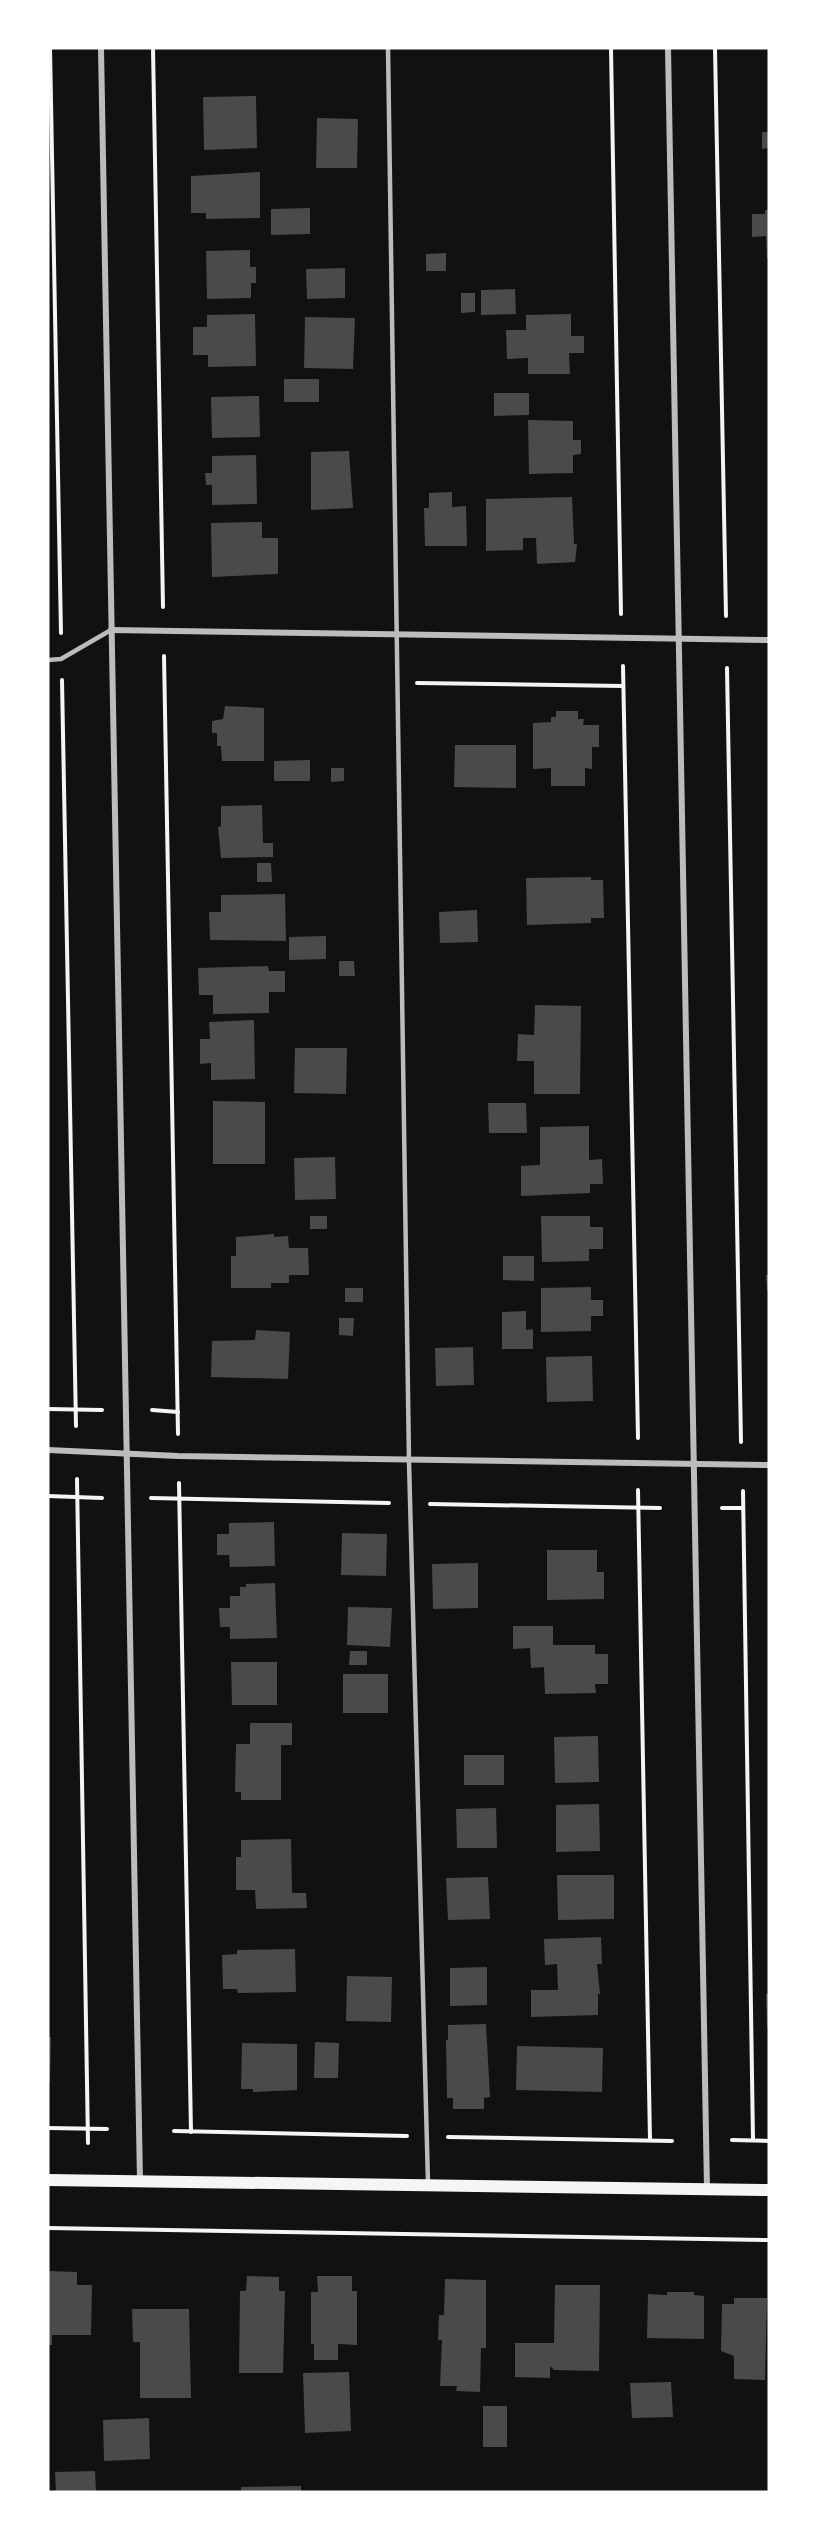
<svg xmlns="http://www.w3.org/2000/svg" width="817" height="2540" viewBox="0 0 817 2540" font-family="'Noto Sans',sans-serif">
  <rect width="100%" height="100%" fill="#111"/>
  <!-- building -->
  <g fill="#4a4a4a">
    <path d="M256,96L257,148L204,150L203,97Z"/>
    <path d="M317,118L358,119L357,168H316Z"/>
    <path d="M762,132H769V148L762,149Z"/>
    <path d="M260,172V218L206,219V213H191V176Z"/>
    <path d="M310,208V234L271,235V209Z"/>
    <path d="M765,210H769V258H767L766,236L752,237V214H765Z"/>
    <path d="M250,250V267H256V283H251V298L207,299L206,251Z"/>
    <path d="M446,253V271H426V254Z"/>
    <path d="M345,268V298L307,299L306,269Z"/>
    <path d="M515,289L516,314L481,315V290Z"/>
    <path d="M461,293H475V312L461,313Z"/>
    <path d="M255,314L256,366L208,367V355H193V327H207V315Z"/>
    <path d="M571,314V336H584V353H569L570,374H528V358L507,359L506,330H526V315Z"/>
    <path d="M305,317L355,318L353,369L304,368Z"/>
    <rect x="284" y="379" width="35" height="23"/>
    <path d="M494,393H529V415L494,416Z"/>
    <path d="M259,396L260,437L212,438L211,397Z"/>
    <path d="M528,420L573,421V440H581V454L573,455V473L529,474Z"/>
    <path d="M349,451L353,508L311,510V452Z"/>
    <path d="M256,455L257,504L212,505V485H206L205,473H212V456Z"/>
    <path d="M452,492V507L466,506L467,546H425L424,508H429V493Z"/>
    <path d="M572,497L574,544H577L575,562L537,564L536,538H523V550L486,551V499Z"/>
    <path d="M262,522V538H278V574L212,577L211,523Z"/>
    <path d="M225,706L264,708V761H222L221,746H217V733H212V721L223,719Z"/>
    <path d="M556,711H578V719H584L583,725H599V747H592V769L585,768V786H551V768L533,769V723L551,722V717H556Z"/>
    <path d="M455,745H516V788L454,787Z"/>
    <path d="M310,760V781H274V761Z"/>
    <path d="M331,768H344V781L331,782Z"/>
    <path d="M262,805L263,843H273V857L221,858L218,827L221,826V806Z"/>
    <path d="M257,863H271L272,882H257Z"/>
    <path d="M591,877V880H603L604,918H591V923L527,925L526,878Z"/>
    <path d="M285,894L286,941L210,940L209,912H221V895Z"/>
    <path d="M477,910L478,942L440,943L439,912Z"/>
    <path d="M326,936V959L289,960V937Z"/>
    <path d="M339,961H354L355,976H339Z"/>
    <path d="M268,966L269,971H285V992H269V1013L213,1014V995H199L198,968Z"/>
    <path d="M535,1005L581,1006L580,1094H534V1061H517L518,1034L534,1035Z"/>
    <path d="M254,1020L255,1079L211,1080V1063L200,1064V1039H210L209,1022Z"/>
    <path d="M295,1048H347L346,1094L294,1093Z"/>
    <path d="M213,1101L265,1102V1164H213Z"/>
    <path d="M488,1103H526L527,1133H489Z"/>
    <path d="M589,1126V1160L602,1159L603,1184H590V1193L521,1196V1166L540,1165V1127Z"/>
    <path d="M335,1157L336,1199L295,1200L294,1158Z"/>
    <rect x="310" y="1216" width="17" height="13"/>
    <path d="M541,1216H590V1227H603V1249H589V1261L542,1262Z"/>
    <path d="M274,1234V1237L288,1236L289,1248H308L309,1275H289V1283H271V1288H231V1256H236V1237Z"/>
    <path d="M503,1256H534V1281L503,1280Z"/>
    <path d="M766,1275H769V1291H767Z"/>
    <path d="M591,1287V1300H603V1316H591V1331L541,1332V1288Z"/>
    <rect x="345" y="1288" width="18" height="14"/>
    <path d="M526,1311V1330L533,1329V1349H502V1312Z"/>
    <path d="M339,1318H354L353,1336L339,1335Z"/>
    <path d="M256,1330L290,1332L288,1379L211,1377L212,1341L255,1340Z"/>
    <path d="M473,1347L474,1385L436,1386L435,1348Z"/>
    <path d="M592,1356L593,1401L547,1402L546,1357Z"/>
    <path d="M274,1522L275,1566L230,1567L229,1555H217V1534H229V1523Z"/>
    <path d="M342,1533L387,1534L386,1576L341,1575Z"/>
    <path d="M547,1550H597V1572H604V1599L547,1600Z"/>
    <path d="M478,1563V1608L433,1609L432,1564Z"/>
    <path d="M275,1583L277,1638L230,1639V1627H220L219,1608H230V1596H240V1587H246V1584Z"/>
    <path d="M348,1607L392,1608L390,1647L347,1645Z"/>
    <path d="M513,1626H553V1645H595V1654H608V1684H595L596,1693L545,1694L544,1667L531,1668L530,1648L513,1649Z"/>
    <path d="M350,1651H367V1665H349Z"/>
    <path d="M231,1662H277V1705H232Z"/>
    <rect x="343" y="1674" width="45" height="39"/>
    <path d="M250,1723H292V1745H281V1800H241V1792H235L236,1744H250Z"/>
    <path d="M598,1736L599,1782L555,1783L554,1737Z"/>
    <rect x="464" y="1755" width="40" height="30"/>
    <path d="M599,1804L600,1851L556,1852V1805Z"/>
    <path d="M496,1808L497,1848H457L456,1809Z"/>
    <path d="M291,1839L292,1893H306L307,1908L256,1909L255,1890H236V1857H241V1840Z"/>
    <path d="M557,1875H614V1919L558,1920Z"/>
    <path d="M488,1877L490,1919L448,1920L446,1878Z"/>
    <path d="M601,1937L602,1964H597L600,1994H598V2015L531,2017V1990H558L557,1964L545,1965L544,1939Z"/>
    <path d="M295,1949L296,1992L238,1993L237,1989H223L222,1955L237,1954V1950Z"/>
    <path d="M487,1967V2005L450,2006V1968Z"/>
    <path d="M347,1976L392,1977L391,2022L346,2021Z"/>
    <path d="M766,1994H769V2027H767Z"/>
    <path d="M486,2024L490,2097L484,2098V2109H453V2098H447L446,2040H448V2025Z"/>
    <path d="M48,2037H51L50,2082H48Z"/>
    <path d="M315,2042L339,2043L338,2078H314Z"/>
    <path d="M242,2043L297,2044V2090L253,2092V2089H241Z"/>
    <path d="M517,2046L603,2048L602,2092L516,2090Z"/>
    <path d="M48,2271L77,2272V2285H92L91,2335H52V2345H48Z"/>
    <path d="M247,2276L279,2277V2291H285L283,2373H239L240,2291H246Z"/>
    <path d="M317,2276H352V2291H357V2345L338,2344V2360H314V2344H311V2292H318Z"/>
    <path d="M445,2279L486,2280V2348H481L480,2392L456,2391L457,2386H440L442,2340H438L439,2315H444Z"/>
    <path d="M555,2285H600L599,2371L554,2370L550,2366V2378L515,2377V2343H554Z"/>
    <path d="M667,2292H694V2295L704,2296V2339L647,2338L648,2294L667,2295Z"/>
    <path d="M734,2298H767L765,2380L734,2379V2356L721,2351L722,2304H734Z"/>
    <path d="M132,2309H189L191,2398H140V2342H133Z"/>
    <path d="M349,2372L351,2431L305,2433L303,2373Z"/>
    <path d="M671,2382L673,2417L632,2418L630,2383Z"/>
    <rect x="483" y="2406" width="24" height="41"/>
    <path d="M149,2418L150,2459L104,2461L103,2420Z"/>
    <path d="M95,2471L96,2492H56L55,2472Z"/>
    <path d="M301,2486V2492H241V2487Z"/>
  </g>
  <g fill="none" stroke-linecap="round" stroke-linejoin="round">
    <!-- path -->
    <g stroke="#f5f5f5" stroke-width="4">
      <path d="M50,48L61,633"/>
      <path d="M153,48L163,607"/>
      <path d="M611,48L621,614"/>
      <path d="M715,48L726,616"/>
      <path d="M164,656L178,1434"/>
      <path d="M623,666L638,1438"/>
      <path d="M727,668L741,1442"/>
      <path d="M62,680L76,1426"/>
      <path d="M417,683L623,686"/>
      <path d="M48,1409L102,1410"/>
      <path d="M152,1410L178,1412"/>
      <path d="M77,1479L88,2143"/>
      <path d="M179,1483L191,2132"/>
      <path d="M638,1490L650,2140"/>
      <path d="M743,1491L753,2140"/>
      <path d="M48,1496L102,1498"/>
      <path d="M151,1498L389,1503"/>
      <path d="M430,1504L660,1508"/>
      <path d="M722,1508H742"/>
      <path d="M48,2128L107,2129"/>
      <path d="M174,2131L407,2136"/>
      <path d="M448,2137L672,2141"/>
      <path d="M732,2140L769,2141"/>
      <path d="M48,2228L769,2240"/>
    </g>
    <!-- service -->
    <g stroke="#bcbcbc" stroke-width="4.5">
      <path d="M388,48L409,1461L428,2183"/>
      <path d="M48,660L61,659L111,630"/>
    </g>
    <!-- minor -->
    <g stroke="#bcbcbc" stroke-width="6">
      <path d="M101,48L140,2181"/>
      <path d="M668,48L707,2189"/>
      <path d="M111,630L769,640"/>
      <path d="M48,1450L178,1456L769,1465"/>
    </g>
    <!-- secondary -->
    <path stroke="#f5f5f5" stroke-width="12" d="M48,2180L769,2190"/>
  </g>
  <!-- border -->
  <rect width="817" height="2540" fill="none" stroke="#ffffff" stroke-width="99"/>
</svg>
